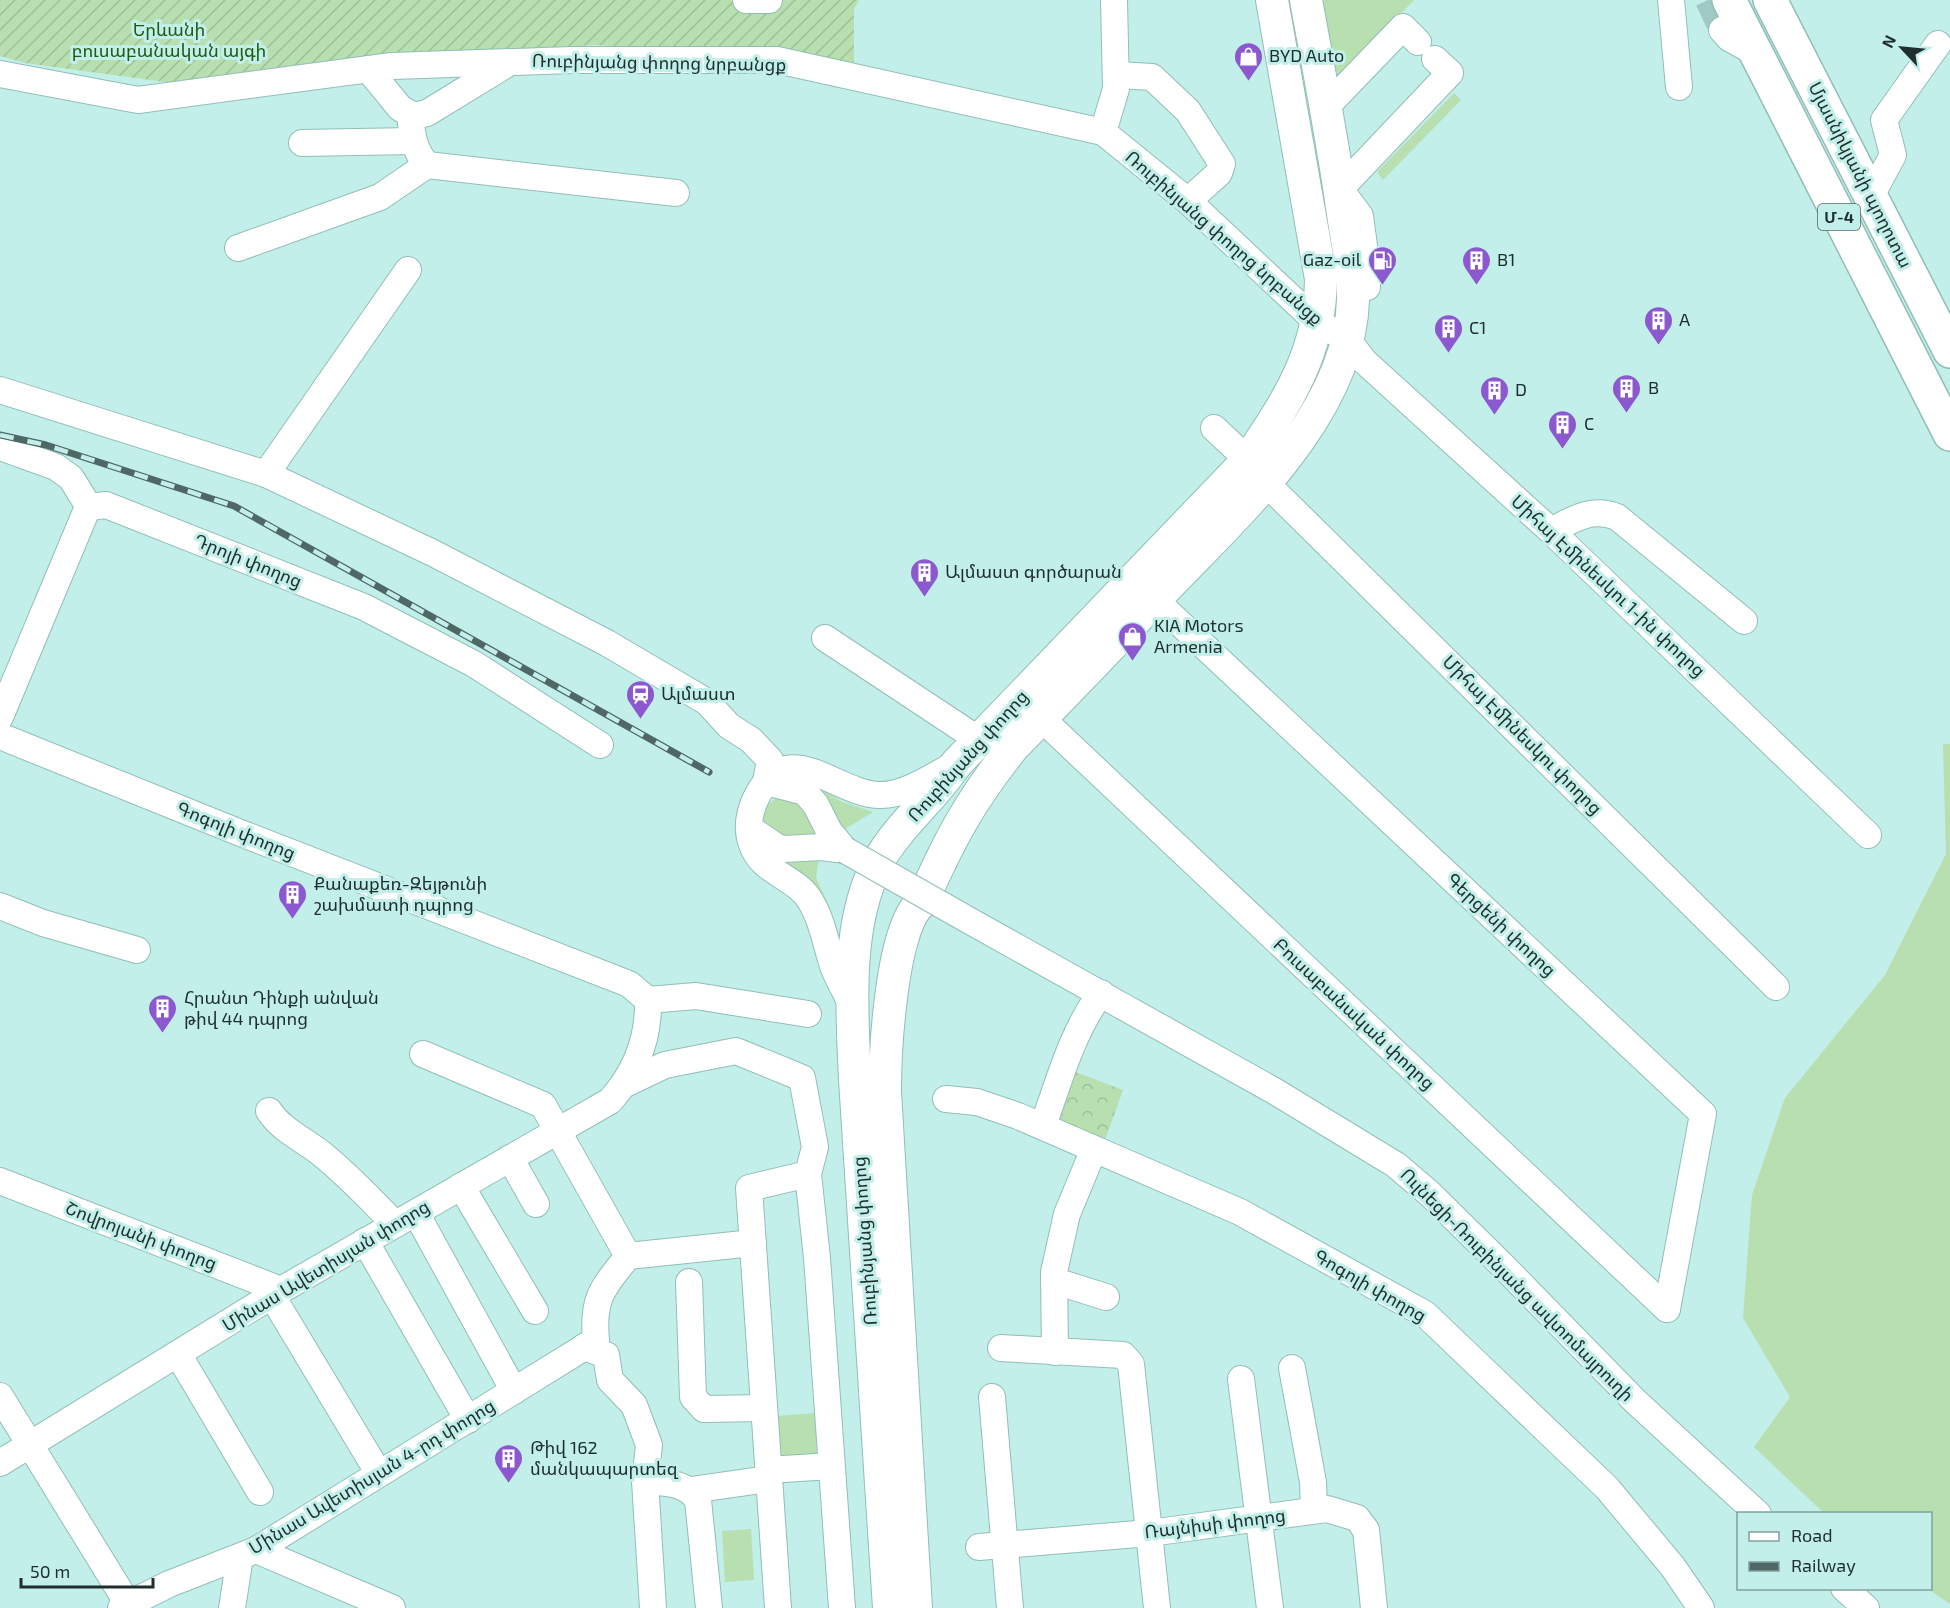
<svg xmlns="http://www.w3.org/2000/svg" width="1950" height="1608" viewBox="0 0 1950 1608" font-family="'Exo 2','Noto Sans Armenian',sans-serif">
  <defs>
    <pattern id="park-crowns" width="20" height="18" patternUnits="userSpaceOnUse" patternTransform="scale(1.5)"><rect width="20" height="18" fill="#b7dfaf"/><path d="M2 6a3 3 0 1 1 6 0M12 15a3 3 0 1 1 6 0" fill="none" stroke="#9dc097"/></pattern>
    <pattern id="garden-furrows" width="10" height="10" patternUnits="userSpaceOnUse" patternTransform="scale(1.5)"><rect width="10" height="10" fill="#b7dfaf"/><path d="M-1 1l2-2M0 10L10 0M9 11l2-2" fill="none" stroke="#9dc097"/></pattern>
  </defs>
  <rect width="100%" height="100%" fill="#c2efe9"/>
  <!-- grass -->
  <g fill="#b7dfaf">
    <path d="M1321,0H1414L1337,78Z"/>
    <path d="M1454,93L1461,100L1383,180L1377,172Z"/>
    <path d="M1943,744H1950V1604L1928,1589L1930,1588V1514L1824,1513L1754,1447L1790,1397L1743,1318L1752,1195L1785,1098L1885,975L1946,854Z"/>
    <path d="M814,784L840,801L873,812L845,829L838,826Z"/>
    <path d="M794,794L825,839L790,843L764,824C762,802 775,797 794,794Z"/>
    <path d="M767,848L819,858L816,878L832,912L822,898Z"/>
    <path d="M815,1413L817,1457L779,1459L776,1416Z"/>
    <path d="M751,1529L754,1580L725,1582L722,1531Z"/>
  </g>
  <!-- park -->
  <path fill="url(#park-crowns)" d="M1073,1071L1123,1090L1105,1140L1055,1121Z"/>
  <!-- garden -->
  <path fill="url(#garden-furrows)" d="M0,0H859L854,9V62L596,45L423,55L196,82H165L25,63L0,56Z"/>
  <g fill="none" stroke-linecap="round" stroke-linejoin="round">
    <!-- minor-tunnel -->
    <path stroke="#a1c9c3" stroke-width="26" stroke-dasharray="26 13" stroke-linecap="butt" d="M1708,0L1722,30"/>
    <defs>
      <g id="minor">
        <path d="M746,0H769"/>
        <path d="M1671,0L1679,87"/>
        <path d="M1722,30L1729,38L1756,53"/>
        <path d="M368,69L400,108L414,116L427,113L507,64"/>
        <path d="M0,74L138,100L392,66L572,60H777L1103,132L1188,201L1318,323L1347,339L1364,361L1551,531L1868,835"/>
        <path d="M1117,75L1152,77L1188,111L1222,164L1219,173L1188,201"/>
        <path d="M1326,107L1403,27L1418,42"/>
        <path d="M410,114C412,134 413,149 427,165L676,193"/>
        <path d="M1103,132L1116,89L1114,0"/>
        <path d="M302,143L413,141"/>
        <path d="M1871,196L1893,155L1884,120L1938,44"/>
        <path d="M238,248L380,197L427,165"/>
        <path d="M1367,287V268L1360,216L1340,189L1450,73L1435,59"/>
        <path d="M0,390L266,474L433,553L607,643L707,702L729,726L751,740L770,760L766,782L805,792L816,805L829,831L845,850"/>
        <path d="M1214,428L1248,460"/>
        <path d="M0,447L56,467L71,478L89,507"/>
        <path d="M266,474L408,270"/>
        <path d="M1267,484L1776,987"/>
        <path d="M1551,531C1573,519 1592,507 1617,517L1744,621"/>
        <path d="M1155,600L1703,1114L1667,1309"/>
        <path d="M825,638L979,740"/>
        <path d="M0,717L85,514L89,507L106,505L364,607L474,664L600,745"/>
        <path d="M1041,718L1667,1309"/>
        <path d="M0,736L238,832L629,984L648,1000C649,1038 636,1072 610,1101L281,1290L0,1463"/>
        <path d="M749,828L777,847L784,849L821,847L845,850"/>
        <path d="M0,906L43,923L137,950"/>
        <path d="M970,921L1276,1092L1396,1165L1430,1194L1506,1269L1636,1402L1758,1514"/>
        <path d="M648,1000L696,996L808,1014"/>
        <path d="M851,1003C845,991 838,979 833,966C826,945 823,922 811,902C797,877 764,874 753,847C746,831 749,813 756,798C788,734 833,793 879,795C903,796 930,778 950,767"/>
        <path d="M423,1054L543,1105L628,1256"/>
        <path d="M625,1084L665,1065L736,1051L802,1078L815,1147L808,1174L817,1258L842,1608"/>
        <path d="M946,1099L977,1102L1018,1116L1240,1212L1425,1314L1607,1488L1673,1567L1701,1608"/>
        <path d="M269,1111C282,1131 305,1140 323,1155C349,1176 372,1201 395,1224"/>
        <path d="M1043,1126C1059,1081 1072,1032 1101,993"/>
        <path d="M510,1158L536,1204"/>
        <path d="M0,1181L281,1290"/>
        <path d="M461,1186L535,1311"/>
        <path d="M416,1213L514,1391"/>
        <path d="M365,1241L468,1420"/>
        <path d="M1055,1281L1106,1297"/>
        <path d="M689,1282L693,1397L704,1409L764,1408"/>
        <path d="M272,1296L378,1472"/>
        <path d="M584,1347L606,1355L610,1380L634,1405L649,1445L645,1481L653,1608"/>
        <path d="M1001,1348L1123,1355L1131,1364L1157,1608"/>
        <path d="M1055,1352L1054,1272L1067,1214L1094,1149"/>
        <path d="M178,1354L260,1492"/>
        <path d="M1292,1368L1313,1482L1314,1510"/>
        <path d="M1241,1379L1270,1608"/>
        <path d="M0,1396L128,1604"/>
        <path d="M992,1397L1010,1608"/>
        <path d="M768,1470L831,1466"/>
        <path d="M645,1481C667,1483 685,1482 698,1500L709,1608"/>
        <path d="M691,1490L769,1479"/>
        <path d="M979,1547L1150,1533L1327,1509L1357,1518L1366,1530L1374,1608"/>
        <path d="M256,1550L392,1608"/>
        <path d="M1844,1588L1866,1608"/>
        <path d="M121,1608L169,1584L256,1550L596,1340C592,1297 603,1288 628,1256L753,1243"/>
        <path d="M232,1608L240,1557"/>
        <path d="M778,1608L749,1188L808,1174"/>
      </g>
      <g id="major">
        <path d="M889,1608L855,1080C852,1011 845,927 877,864C897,826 933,799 956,764L1248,460C1288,400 1320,353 1321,279L1272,0"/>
        <path d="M916,1608L885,1092C885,1053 891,925 922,902C949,840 971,799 1014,746C1065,694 1115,642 1165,589C1238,513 1350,413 1353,300C1354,271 1347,242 1343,214C1333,142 1319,71 1306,0"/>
      </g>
      <g id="highway">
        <path d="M1729,0L1950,434"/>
        <path d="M1770,0L1950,351"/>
      </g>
    </defs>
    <!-- minor casing -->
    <use href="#minor" stroke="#92beb8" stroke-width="28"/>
    <!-- major casing -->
    <use href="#major" stroke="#92beb8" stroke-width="34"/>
    <!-- highway casing -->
    <use href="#highway" stroke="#92beb8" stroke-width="36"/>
    <!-- minor -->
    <use href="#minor" stroke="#fff" stroke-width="26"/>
    <!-- major -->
    <use href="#major" stroke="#fff" stroke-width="32"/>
    <!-- highway -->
    <use href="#highway" stroke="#fff" stroke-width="33"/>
    <defs>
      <path id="rail" d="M0,435L46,445L234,506L709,772"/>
    </defs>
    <!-- rail casing -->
    <use href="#rail" stroke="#4f6865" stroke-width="7"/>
    <!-- rail -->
    <use href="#rail" stroke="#c2efe9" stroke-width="4.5" stroke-dasharray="14" stroke-linecap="butt"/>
    <defs>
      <path id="minor-bridge" d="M845,850L970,921"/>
    </defs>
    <!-- minor-bridge casing -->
    <use href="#minor-bridge" stroke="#92beb8" stroke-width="28" stroke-linecap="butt"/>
    <!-- minor-bridge -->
    <use href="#minor-bridge" stroke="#fff" stroke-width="26"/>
  </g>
  <!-- icons -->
  <defs>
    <symbol id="shop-pin" viewBox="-11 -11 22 30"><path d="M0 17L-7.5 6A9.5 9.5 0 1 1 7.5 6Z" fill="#8b58d0" stroke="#c2efe9"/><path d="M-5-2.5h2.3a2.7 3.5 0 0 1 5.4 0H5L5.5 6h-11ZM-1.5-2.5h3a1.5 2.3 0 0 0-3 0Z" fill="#fff"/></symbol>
    <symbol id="fuel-pin" viewBox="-11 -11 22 30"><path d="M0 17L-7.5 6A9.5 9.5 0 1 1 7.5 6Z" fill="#8b58d0" stroke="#c2efe9"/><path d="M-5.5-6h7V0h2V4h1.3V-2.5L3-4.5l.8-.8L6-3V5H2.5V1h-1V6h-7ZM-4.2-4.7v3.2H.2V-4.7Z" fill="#fff"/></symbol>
    <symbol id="building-pin" viewBox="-11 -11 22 30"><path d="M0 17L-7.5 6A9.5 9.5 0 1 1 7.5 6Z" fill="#8b58d0" stroke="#c2efe9"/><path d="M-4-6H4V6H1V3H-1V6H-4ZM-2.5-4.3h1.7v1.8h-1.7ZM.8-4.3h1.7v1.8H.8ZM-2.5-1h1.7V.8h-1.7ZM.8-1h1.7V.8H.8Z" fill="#fff"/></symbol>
    <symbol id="station-pin" viewBox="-11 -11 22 30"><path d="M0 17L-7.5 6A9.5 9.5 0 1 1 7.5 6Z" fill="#8b58d0" stroke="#c2efe9"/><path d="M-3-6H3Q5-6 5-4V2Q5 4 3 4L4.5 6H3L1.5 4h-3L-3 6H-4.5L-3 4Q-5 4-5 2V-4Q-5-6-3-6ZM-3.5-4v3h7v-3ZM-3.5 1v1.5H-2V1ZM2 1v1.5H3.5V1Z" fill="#fff"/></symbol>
  </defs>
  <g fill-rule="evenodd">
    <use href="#shop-pin" x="1232" y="40" width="33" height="45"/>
    <use href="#fuel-pin" x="1366" y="244" width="33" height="45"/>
    <use href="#building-pin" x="1460" y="244" width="33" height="45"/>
    <use href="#building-pin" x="1642" y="304" width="33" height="45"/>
    <use href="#building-pin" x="1432" y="312" width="33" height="45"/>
    <use href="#building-pin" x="1610" y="372" width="33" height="45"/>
    <use href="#building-pin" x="1478" y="374" width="33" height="45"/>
    <use href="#building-pin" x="1546" y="408" width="33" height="45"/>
    <use href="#building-pin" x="908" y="556" width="33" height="45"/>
    <use href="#shop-pin" x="1116" y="620" width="33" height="45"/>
    <use href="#station-pin" x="624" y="678" width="33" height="45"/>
    <use href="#building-pin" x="276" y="878" width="33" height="45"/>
    <use href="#building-pin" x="146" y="992" width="33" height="45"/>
    <use href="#building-pin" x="492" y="1442" width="33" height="45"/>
  </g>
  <g text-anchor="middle" stroke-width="6" stroke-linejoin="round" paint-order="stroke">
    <!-- shield labels -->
    <rect fill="#c2efe9" stroke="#4f6965" stroke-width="1.5" x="1818" y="204" width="42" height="26" rx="4.5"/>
    <g font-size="16" font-weight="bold" fill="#1e2f2d">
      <text x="1839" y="223">Մ-4</text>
    </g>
    <!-- park labels -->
    <g font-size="18" fill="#1f5c10" stroke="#c2efe9">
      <text x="169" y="36">Երևանի<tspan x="169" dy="21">բուսաբանական այգի</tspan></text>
    </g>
    <!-- poi labels -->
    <g font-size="18" fill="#1e2f2d" stroke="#c2efe9" text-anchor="start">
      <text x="1269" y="62">BYD Auto</text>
      <text x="1361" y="266" text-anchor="end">Gaz-oil</text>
      <text x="1497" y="266">B1</text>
      <text x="1679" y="326">A</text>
      <text x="1469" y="334">C1</text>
      <text x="1648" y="394">B</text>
      <text x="1515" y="396">D</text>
      <text x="1584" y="430">C</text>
      <text x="945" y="578">Ալմաստ գործարան</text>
      <text x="1154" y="632">KIA Motors<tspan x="1154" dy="21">Armenia</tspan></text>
      <text x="661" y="700">Ալմաստ</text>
      <text x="314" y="890">Քանաքեռ-Զեյթունի<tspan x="314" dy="21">շախմատի դպրոց</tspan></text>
      <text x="184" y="1004">Հրանտ Դինքի անվան<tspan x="184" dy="21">թիվ 44 դպրոց</tspan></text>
      <text x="530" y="1454">Թիվ 162<tspan x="530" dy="21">մանկապարտեզ</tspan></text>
    </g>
    <!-- street labels -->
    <g font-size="18" fill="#1e2f2d" stroke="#c2efe9">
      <text transform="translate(659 63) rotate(1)" y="6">Ռուբինյանց փողոց նրբանցք</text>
      <text transform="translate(1860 175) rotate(63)" y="6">Մյասնիկյանի պողոտա</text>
      <text transform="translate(1224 238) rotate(41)" y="6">Ռուբինյանց փողոց նրբանցք</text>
      <text transform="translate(248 561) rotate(22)" y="6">Դրոյի փողոց</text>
      <text transform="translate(1608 586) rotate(43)" y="6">Միհայ Էմինեսկու 1-ին փողոց</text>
      <text transform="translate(1522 735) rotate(45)" y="6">Միհայ Էմինեսկու փողոց</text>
      <text transform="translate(968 756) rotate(-48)" y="6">Ռուբինյանց փողոց</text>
      <text transform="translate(236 831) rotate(22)" y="6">Գոգոլի փողոց</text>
      <text transform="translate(1501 925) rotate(43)" y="6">Գերցենի փողոց</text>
      <text transform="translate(1354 1014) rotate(43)" y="6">Բուսաբանական փողոց</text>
      <text transform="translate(141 1236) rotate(21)" y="6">Շովրոյանի փողոց</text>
      <text transform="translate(865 1241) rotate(-94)" y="6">Ռուբինյանց փողոց</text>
      <text transform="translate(326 1266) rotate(-31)" y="6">Մինաս Ավետիսյան փողոց</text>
      <text transform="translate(1517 1285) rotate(45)" y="6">Ուլնեցի-Ռուբինյանց ավտոմայրուղի</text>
      <text transform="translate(1370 1286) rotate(30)" y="6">Գոգոլի փողոց</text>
      <text transform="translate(372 1477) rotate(-31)" y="6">Մինաս Ավետիսյան 4-րդ փողոց</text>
      <text transform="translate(1215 1524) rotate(-7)" y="6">Ռայնիսի փողոց</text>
    </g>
  </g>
  <!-- legend -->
  <rect x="1737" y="1512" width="195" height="78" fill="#c2efe9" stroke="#80a29e" stroke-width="1.5"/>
  <rect x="1749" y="1532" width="30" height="9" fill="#ffffff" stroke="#80a29e" stroke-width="1.5"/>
  <text x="1791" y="1542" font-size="18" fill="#1e2f2d">Road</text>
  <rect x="1749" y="1562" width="30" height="9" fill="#4f6865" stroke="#80a29e" stroke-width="1.5"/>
  <text x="1791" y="1572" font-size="18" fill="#1e2f2d">Railway</text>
  <!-- north arrow -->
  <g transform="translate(1902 48) rotate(296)" stroke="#c2efe9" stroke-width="4.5" paint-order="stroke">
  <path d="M0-4.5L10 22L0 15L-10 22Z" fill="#1e2f2d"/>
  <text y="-9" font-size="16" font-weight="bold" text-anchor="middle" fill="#1e2f2d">N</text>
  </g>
  <!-- scale -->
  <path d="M21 1578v9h132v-9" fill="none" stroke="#1e2f2d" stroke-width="3"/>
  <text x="30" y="1578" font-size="18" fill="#1e2f2d" stroke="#c2efe9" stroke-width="4.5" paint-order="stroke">50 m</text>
</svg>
